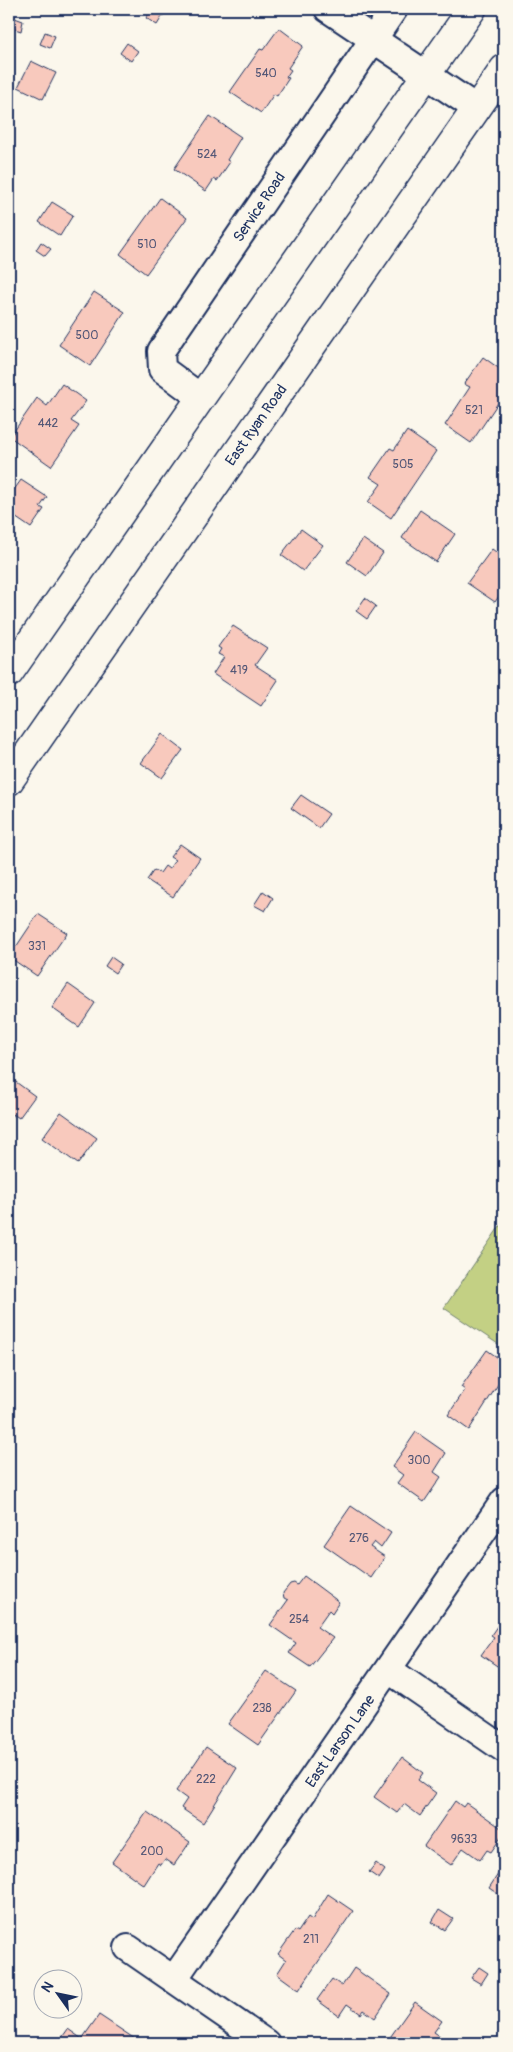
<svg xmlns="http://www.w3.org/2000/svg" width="513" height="2052" viewBox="0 0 513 2052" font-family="Pangolin,sans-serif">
  <rect width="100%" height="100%" fill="#fbf7ec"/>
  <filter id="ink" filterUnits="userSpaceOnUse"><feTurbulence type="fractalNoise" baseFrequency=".02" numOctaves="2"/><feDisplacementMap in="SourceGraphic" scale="10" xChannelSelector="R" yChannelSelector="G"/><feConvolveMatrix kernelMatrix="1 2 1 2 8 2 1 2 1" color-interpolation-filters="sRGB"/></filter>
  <g filter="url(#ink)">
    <!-- green -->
    <path fill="#c3d084" stroke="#6f8071" d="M504,1220V1348L444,1308Z"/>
    <!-- building -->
    <g fill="#f8c9bd" stroke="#1b2f5e">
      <path d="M152,9H160L165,12L157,25L146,18Z"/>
      <path d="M12,17L23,21L21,31L9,27Z"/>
      <path d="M279,28L303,46L288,68L291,70L286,77L289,78L277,96L274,94L261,113L230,92L260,49L263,50Z"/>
      <path d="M45,32L55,36L50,48L40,44Z"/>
      <path d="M127,43L138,51L131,61L120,53Z"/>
      <path d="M31,61L56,73L43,99L18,87Z"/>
      <path d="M210,116L241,137L227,160L230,162L217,181L214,179L206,191L174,169Z"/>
      <path d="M160,198L187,218L146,274L120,254Z"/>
      <path d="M52,202L73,215L60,236L39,222Z"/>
      <path d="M41,242L51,249L45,256L36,250Z"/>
      <path d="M94,292L125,312L90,366L59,345Z"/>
      <path d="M483,357L504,372V394L471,443L445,425L470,387L464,384Z"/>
      <path d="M62,384L86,401L71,421L79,426L51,466L10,437L37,398L47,406Z"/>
      <path d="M407,431L436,451L391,518L368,502L381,484L370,477L390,448L394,450Z"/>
      <path d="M21,480L47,497L40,507L44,509L31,528L9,513V493L11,494Z"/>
      <path d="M420,510L455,534L436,562L402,538Z"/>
      <path d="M301,529L323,545L303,571L281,555Z"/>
      <path d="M363,539L383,553L367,576L347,562Z"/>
      <path d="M492,549L504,558V589L495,602L467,583Z"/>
      <path d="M365,598L376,606L367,619L356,611Z"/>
      <path d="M233,626L267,648L255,665L278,680L261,706L213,674L224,657L218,654L221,649L218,647Z"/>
      <path d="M162,734L183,750L162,778L141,763Z"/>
      <path d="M301,795L329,814L319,828L291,808Z"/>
      <path d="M180,844L200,858L173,897L147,880L154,870L160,873L165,866L169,869L175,860L170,857Z"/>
      <path d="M263,891L273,898L265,911L254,905Z"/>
      <path d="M38,914L67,933L37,976L9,957V950L12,944L16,947Z"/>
      <path d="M111,957L121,964L115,973L105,966Z"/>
      <path d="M68,984L95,1003L79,1027L52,1008Z"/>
      <path d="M9,1077L35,1096L19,1118L13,1114L9,1119Z"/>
      <path d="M61,1112L97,1138L78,1164L42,1138Z"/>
      <path d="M487,1350L504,1362V1375L469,1430L448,1415L465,1390L461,1387Z"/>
      <path d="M416,1432L446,1453L434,1472L441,1477L424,1502L397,1483L403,1475L392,1467Z"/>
      <path d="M351,1506L391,1533L381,1548L374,1542L370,1547L385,1557L371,1578L324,1545Z"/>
      <path d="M304,1576L339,1602L332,1613L329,1610L317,1627L333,1638L310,1667L289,1653L296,1643L270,1625L288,1600L284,1598L283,1593L290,1584L294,1583L297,1585Z"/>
      <path d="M504,1616V1669L503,1670L481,1655L494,1637L491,1635Z"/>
      <path d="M266,1671L296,1691L258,1745L228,1724Z"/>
      <path d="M206,1747L237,1768L203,1823L181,1808L187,1799L176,1791Z"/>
      <path d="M402,1757L423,1773L418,1780L436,1793L420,1816L404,1804L397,1813L374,1797Z"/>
      <path d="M455,1801L463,1807L466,1803L504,1830V1833L491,1852L487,1850L480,1860L463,1848L451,1865L424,1846Z"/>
      <path d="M147,1812L190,1842L174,1865L165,1859L161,1865L158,1863L144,1885L112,1862Z"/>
      <path d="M376,1863L385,1870L379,1879L369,1872Z"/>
      <path d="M504,1865V1898L489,1888Z"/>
      <path d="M328,1894L353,1911L299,1990L277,1974L286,1960L278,1954L295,1930L298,1932L308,1917L312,1920Z"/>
      <path d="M439,1910L453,1919L445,1930L432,1922Z"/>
      <path d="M479,1967L488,1973L481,1984L471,1978Z"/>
      <path d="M354,1968L391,1994L375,2018L364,2010L361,2014L347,2004L339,2016L317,2000L332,1979L342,1986Z"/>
      <path d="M415,2002L442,2021L434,2032L450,2043H386Z"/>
      <path d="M99,2015L141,2043H58L68,2029L82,2039Z"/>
    </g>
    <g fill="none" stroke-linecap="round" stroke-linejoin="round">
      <defs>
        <g id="minor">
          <path d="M328,9L476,108"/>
          <path d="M200,397L162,369L161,351L394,9"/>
          <path d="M389,1670L504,1749"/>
          <path d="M128,1948L266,2043"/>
          <path d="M174,1979L504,1501"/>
        </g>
        <g id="major">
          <path d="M9,673L472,9"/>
          <path d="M9,781L504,69"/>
        </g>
      </defs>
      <!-- minor casing -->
      <use href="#minor" stroke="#1b2f5e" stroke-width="30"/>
      <!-- major casing -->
      <use href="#major" stroke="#1b2f5e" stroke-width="31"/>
      <!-- minor -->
      <use href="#minor" stroke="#fbf7ec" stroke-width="26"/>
      <!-- major -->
      <use href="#major" stroke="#fbf7ec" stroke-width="28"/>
    </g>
  </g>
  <g text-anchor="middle" stroke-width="4.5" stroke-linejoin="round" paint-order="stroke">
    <!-- number labels -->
    <g font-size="12" fill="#525676">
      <text x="266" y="77">540</text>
      <text x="207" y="158">524</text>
      <text x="147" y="248">510</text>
      <text x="87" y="339">500</text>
      <text x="474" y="414">521</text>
      <text x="48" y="427">442</text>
      <text x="403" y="468">505</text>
      <text x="239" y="674">419</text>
      <text x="37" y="950">331</text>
      <text x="419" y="1464">300</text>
      <text x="359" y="1542">276</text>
      <text x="299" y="1623">254</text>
      <text x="262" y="1712">238</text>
      <text x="206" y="1783">222</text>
      <text x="464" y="1843">9633</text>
      <text x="152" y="1855">200</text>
      <text x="311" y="1943">211</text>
    </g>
    <!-- street labels -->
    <g font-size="15" fill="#1b2f5e" stroke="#fbf7ec">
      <text transform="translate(259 207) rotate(-56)" y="5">Service Road</text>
      <text transform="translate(256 425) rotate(-55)" y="5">East Ryan Road</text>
      <text transform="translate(340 1741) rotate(-55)" y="5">East Larson Lane</text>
    </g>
  </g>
  <!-- margin -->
  <rect width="513" height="2052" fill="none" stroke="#fbf7ec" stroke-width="30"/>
  <rect x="15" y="15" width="483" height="2022" fill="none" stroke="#1b2f5e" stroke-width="2" filter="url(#ink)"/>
  <!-- north arrow -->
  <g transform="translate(58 1994) rotate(303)"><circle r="24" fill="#fbf7ec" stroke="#a1a7b3"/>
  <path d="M0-4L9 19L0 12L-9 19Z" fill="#1b2f5e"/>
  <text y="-8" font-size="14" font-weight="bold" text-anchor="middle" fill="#1b2f5e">N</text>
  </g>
</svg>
